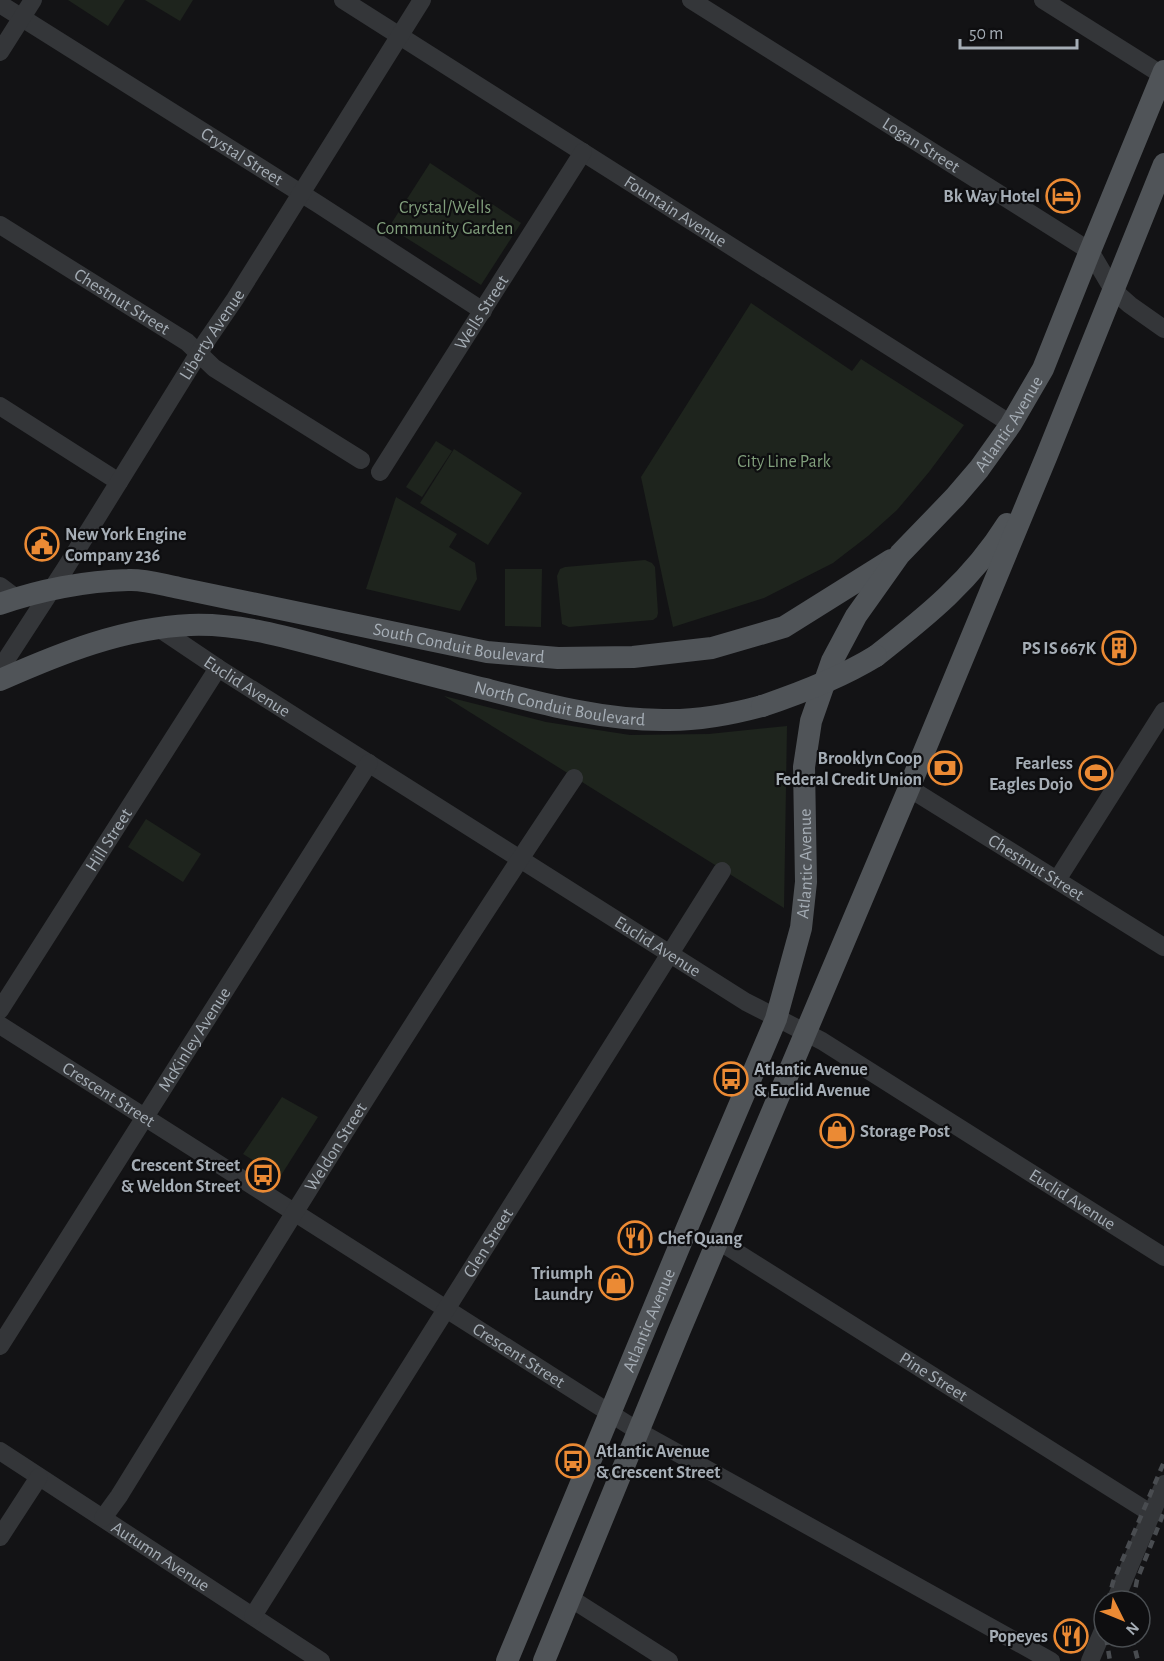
<svg xmlns="http://www.w3.org/2000/svg" width="1164" height="1661" viewBox="0 0 1164 1661" font-family="'Alegreya Sans',sans-serif">
  <rect width="100%" height="100%" fill="#131315"/>
  <!-- green -->
  <g fill="#1e241d">
    <path d="M68,0H125L108,26Z"/>
    <path d="M145,0H193L180,21Z"/>
    <path d="M430,163L521,223L481,285L389,227Z"/>
    <path d="M751,303L852,371L861,359L964,425L929,472L897,510L868,536L833,563L764,598L673,627L641,477Z"/>
    <path d="M436,441L452,451L422,497L406,487Z"/>
    <path d="M454,449L522,493L488,545L420,503Z"/>
    <path d="M396,497L457,534L449,547L475,563L477,579L460,611L366,589Z"/>
    <path d="M645,560L652,563L655,567L658,613L657,617L653,620L569,627L562,624L557,576L560,569L565,567Z"/>
    <path d="M505,569H542L541,627L505,626Z"/>
    <path d="M444,696L546,722L630,735L709,734L787,726L784,908Z"/>
    <path d="M146,819L201,854L183,882L128,847Z"/>
    <path d="M282,1097L318,1117L280,1177L243,1154Z"/>
  </g>
  <g fill="none" stroke-linecap="round" stroke-linejoin="round">
    <!-- minor -->
    <g stroke="#343639" stroke-width="18">
      <path id="s1" d="M343,0L1011,424"/>
      <path id="s2" d="M691,0L1090,251L1113,290L1130,305L1164,329"/>
      <path d="M1043,0L1162,75"/>
      <path id="s3" d="M0,4L318,204L483,311"/>
      <path d="M0,52L33,0"/>
      <path id="s4" d="M0,225L187,342L214,368L361,460"/>
      <path d="M0,406L119,482"/>
      <path id="s5" d="M380,472L583,152"/>
      <path d="M0,586L16,598"/>
      <path id="s6" d="M157,627L218,668L746,1002L822,1041L1164,1257"/>
      <path id="s7" d="M0,669L65,569L207,340L235,299L422,0"/>
      <path id="s8" d="M909,788L1164,947"/>
      <path d="M1057,880L1164,711"/>
      <path id="s9" d="M0,1010L218,668"/>
      <path id="s10" d="M0,1025L638,1431L1051,1661"/>
      <path id="s11" d="M717,1240L1152,1514"/>
      <path id="s12" d="M0,1346L369,763"/>
      <path id="s13" d="M0,1451L321,1661"/>
      <path id="s14" d="M103,1518L119,1496C268,1255 416,1013 574,778"/>
      <path d="M0,1537L39,1477"/>
      <path d="M570,1598L669,1661"/>
      <path d="M1115,1601L1164,1484"/>
      <path id="s15" d="M253,1616L722,871"/>
      <path d="M1090,1661L1104,1628"/>
    </g>
    <!-- major -->
    <g stroke="#505458" stroke-width="22">
      <path id="s16" d="M0,604C39,590 86,581 128,580C145,579 163,585 179,588L487,652L558,658L633,657L712,648L784,627L891,560"/>
      <path d="M876,656C927,616 972,580 1007,524"/>
      <path id="s17" d="M0,680C61,653 123,628 190,625C248,623 298,641 354,655C398,667 442,678 485,689C543,704 603,720 663,720C697,721 729,715 762,706"/>
      <path id="s18" d="M507,1661L687,1228L776,1019L801,928L806,882L804,767L811,721L832,661L856,616L900,554L955,497L979,469L1011,424L1043,369L1090,251L1164,71"/>
      <path d="M544,1661L679,1332L909,788L1047,455L1164,164"/>
    </g>
    <!-- rail -->
    <g stroke="#494c50" stroke-width="4.5" stroke-dasharray="8 6" stroke-linecap="butt">
      <path d="M1108,1601L1113,1582L1164,1462"/>
      <path d="M1133,1601L1137,1580L1164,1512"/>
      <path d="M1106,1637L1110,1661"/>
      <path d="M1132,1637L1138,1661"/>
    </g>
    <!-- major-bridge -->
    <path stroke="#505458" stroke-width="22" d="M762,706C801,693 840,678 876,656"/>
  </g>
  <!-- icons -->
  <defs>
    <symbol id="hotel-ring" viewBox="-11 -11 22 22"><circle r="9.5" fill="#0e0e10" stroke="#eb8a34" stroke-width="1.5"/><path d="M-6-4.5h1.5V1H6V5H4.5V3h-9V5H-6ZM-4 0a1.8 1.8 0 1 1 3.6 0ZM.5 0V-2.5h3Q6-2.5 6 0Z" fill="#eb8a34"/></symbol>
    <symbol id="civic-ring" viewBox="-11 -11 22 22"><circle r="9.5" fill="#0e0e10" stroke="#eb8a34" stroke-width="1.5"/><path d="M-.6-6.5H3V-4.5H.6V-3L4-1V1h2V6H-6V1h2V-1L-.6-3ZM-1.2 2.5V6h2.4V2.5Z" fill="#eb8a34"/></symbol>
    <symbol id="building-ring" viewBox="-11 -11 22 22"><circle r="9.5" fill="#0e0e10" stroke="#eb8a34" stroke-width="1.5"/><path d="M-4-6H4V6H1V3H-1V6H-4ZM-2.5-4.3h1.7v1.8h-1.7ZM.8-4.3h1.7v1.8H.8ZM-2.5-1h1.7V.8h-1.7ZM.8-1h1.7V.8H.8Z" fill="#eb8a34"/></symbol>
    <symbol id="bank-ring" viewBox="-11 -11 22 22"><circle r="9.5" fill="#0e0e10" stroke="#eb8a34" stroke-width="1.5"/><path d="M-6-4H6V4H-6ZM0-2.3a2.3 2.3 0 1 0 0 4.6a2.3 2.3 0 1 0 0-4.6Z" fill="#eb8a34"/></symbol>
    <symbol id="stadium-ring" viewBox="-11 -11 22 22"><circle r="9.5" fill="#0e0e10" stroke="#eb8a34" stroke-width="1.5"/><path d="M0-5a6.5 5 0 1 0 0 10a6.5 5 0 1 0 0-10ZM-3.5-1.8h7v3.6h-7Z" fill="#eb8a34"/></symbol>
    <symbol id="bus-ring" viewBox="-11 -11 22 22"><circle r="9.5" fill="#0e0e10" stroke="#eb8a34" stroke-width="1.5"/><path d="M-5-6H5V4H4V6H2V4H-2V6H-4V4H-5ZM-3.5-4V0h7V-4ZM-3.5 1.2v1.5H-2V1.2ZM2 1.2v1.5H3.5V1.2Z" fill="#eb8a34"/></symbol>
    <symbol id="shop-ring" viewBox="-11 -11 22 22"><circle r="9.5" fill="#0e0e10" stroke="#eb8a34" stroke-width="1.5"/><path d="M-5-2.5h2.3a2.7 3.5 0 0 1 5.4 0H5L5.5 6h-11ZM-1.5-2.5h3a1.5 2.3 0 0 0-3 0Z" fill="#eb8a34"/></symbol>
    <symbol id="restaurant-ring" viewBox="-11 -11 22 22"><circle r="9.5" fill="#0e0e10" stroke="#eb8a34" stroke-width="1.5"/><path d="M-5-6h1v4h1v-4h1v4h1v-4h1v5L-1.5 .5V6h-2V.5L-5-1ZM5-6V6H3V1.5H1.5Q1.5-4 5-6Z" fill="#eb8a34"/></symbol>
  </defs>
  <g fill-rule="evenodd">
    <use href="#hotel-ring" x="1044" y="177" width="38" height="38"/>
    <use href="#civic-ring" x="23" y="525" width="38" height="38"/>
    <use href="#building-ring" x="1100" y="629" width="38" height="38"/>
    <use href="#bank-ring" x="926" y="749" width="38" height="38"/>
    <use href="#stadium-ring" x="1077" y="754" width="38" height="38"/>
    <use href="#bus-ring" x="712" y="1060" width="38" height="38"/>
    <use href="#shop-ring" x="818" y="1112" width="38" height="38"/>
    <use href="#bus-ring" x="244" y="1156" width="38" height="38"/>
    <use href="#restaurant-ring" x="616" y="1219" width="38" height="38"/>
    <use href="#shop-ring" x="597" y="1264" width="38" height="38"/>
    <use href="#bus-ring" x="554" y="1442" width="38" height="38"/>
    <use href="#restaurant-ring" x="1052" y="1617" width="38" height="38"/>
  </g>
  <g text-anchor="middle" stroke-width="4.5" stroke-linejoin="round" paint-order="stroke">
    <!-- street labels -->
    <g font-size="18" fill="#a5adb5" stroke="#0e0e10">
      <text dy="6" stroke="none"><textPath href="#s2" startOffset="272">Logan Street</textPath></text>
      <text dy="6" stroke="none"><textPath href="#s3" startOffset="286">Crystal Street</textPath></text>
      <text dy="6" stroke="none"><textPath href="#s1" startOffset="394">Fountain Avenue</textPath></text>
      <text dy="6" stroke="none"><textPath href="#s4" startOffset="144">Chestnut Street</textPath></text>
      <text dy="6" stroke="none"><textPath href="#s5" startOffset="189">Wells Street</textPath></text>
      <text dy="6" stroke="none"><textPath href="#s7" startOffset="396">Liberty Avenue</textPath></text>
      <text dy="6" stroke="none"><textPath href="#s18" startOffset="1359">Atlantic Avenue</textPath></text>
      <text dy="6" stroke="none"><textPath href="#s16" startOffset="468">South Conduit Boulevard</textPath></text>
      <text dy="6" stroke="none"><textPath href="#s6" startOffset="108">Euclid Avenue</textPath></text>
      <text dy="6" stroke="none"><textPath href="#s17" startOffset="578">North Conduit Boulevard</textPath></text>
      <text dy="6" stroke="none"><textPath href="#s9" startOffset="202">Hill Street</textPath></text>
      <text dy="6" stroke="none"><textPath href="#s18" startOffset="855">Atlantic Avenue</textPath></text>
      <text dy="6" stroke="none"><textPath href="#s8" startOffset="150">Chestnut Street</textPath></text>
      <text dy="6" stroke="none"><textPath href="#s6" startOffset="594">Euclid Avenue</textPath></text>
      <text dy="6" stroke="none"><textPath href="#s12" startOffset="363">McKinley Avenue</textPath></text>
      <text dy="6" stroke="none"><textPath href="#s10" startOffset="129">Crescent Street</textPath></text>
      <text dy="6" stroke="none"><textPath href="#s14" startOffset="438">Weldon Street</textPath></text>
      <text dy="6" stroke="none"><textPath href="#s6" startOffset="1080">Euclid Avenue</textPath></text>
      <text dy="6" stroke="none"><textPath href="#s15" startOffset="441">Glen Street</textPath></text>
      <text dy="6" stroke="none"><textPath href="#s18" startOffset="369">Atlantic Avenue</textPath></text>
      <text dy="6" stroke="none"><textPath href="#s10" startOffset="615">Crescent Street</textPath></text>
      <text dy="6" stroke="none"><textPath href="#s11" startOffset="256">Pine Street</textPath></text>
      <text dy="6" stroke="none"><textPath href="#s13" startOffset="192">Autumn Avenue</textPath></text>
    </g>
    <!-- poi labels -->
    <g font-size="18" font-weight="bold" fill="#a5adb5" stroke="#0e0e10" text-anchor="end">
      <text x="1040" y="202">Bk Way Hotel</text>
      <text x="65" y="540" text-anchor="start">New York Engine<tspan x="65" dy="21">Company 236</tspan></text>
      <text x="1096" y="654">PS IS 667K</text>
      <text x="922" y="764">Brooklyn Coop<tspan x="922" dy="21">Federal Credit Union</tspan></text>
      <text x="1073" y="769">Fearless<tspan x="1073" dy="21">Eagles Dojo</tspan></text>
      <text x="754" y="1075" text-anchor="start">Atlantic Avenue<tspan x="754" dy="21">&amp; Euclid Avenue</tspan></text>
      <text x="860" y="1137" text-anchor="start">Storage Post</text>
      <text x="240" y="1171">Crescent Street<tspan x="240" dy="21">&amp; Weldon Street</tspan></text>
      <text x="658" y="1244" text-anchor="start">Chef Quang</text>
      <text x="593" y="1279">Triumph<tspan x="593" dy="21">Laundry</tspan></text>
      <text x="596" y="1457" text-anchor="start">Atlantic Avenue<tspan x="596" dy="21">&amp; Crescent Street</tspan></text>
      <text x="1048" y="1642">Popeyes</text>
    </g>
    <!-- park labels -->
    <g font-size="18" fill="#819f7c" stroke="#0e0e10">
      <text x="445" y="213">Crystal/Wells<tspan x="445" dy="21">Community Garden</tspan></text>
      <text x="784" y="467">City Line Park</text>
    </g>
  </g>
  <!-- north arrow -->
  <g transform="translate(1122 1619) rotate(133)"><circle r="28" fill="#0e0e10" stroke="#4a4e52" stroke-width="1.5"/>
  <path d="M0-4.5L10 22L0 15L-10 22Z" fill="#eb8a34"/>
  <text y="-9" font-size="16" font-weight="bold" text-anchor="middle" fill="#a5adb5">N</text>
  </g>
  <!-- scale -->
  <path d="M960 39v9h117v-9" fill="none" stroke="#a5adb5" stroke-width="3"/>
  <text x="969" y="39" font-size="18" fill="#a5adb5" stroke="#0e0e10" stroke-width="4.5" paint-order="stroke">50 m</text>
</svg>
